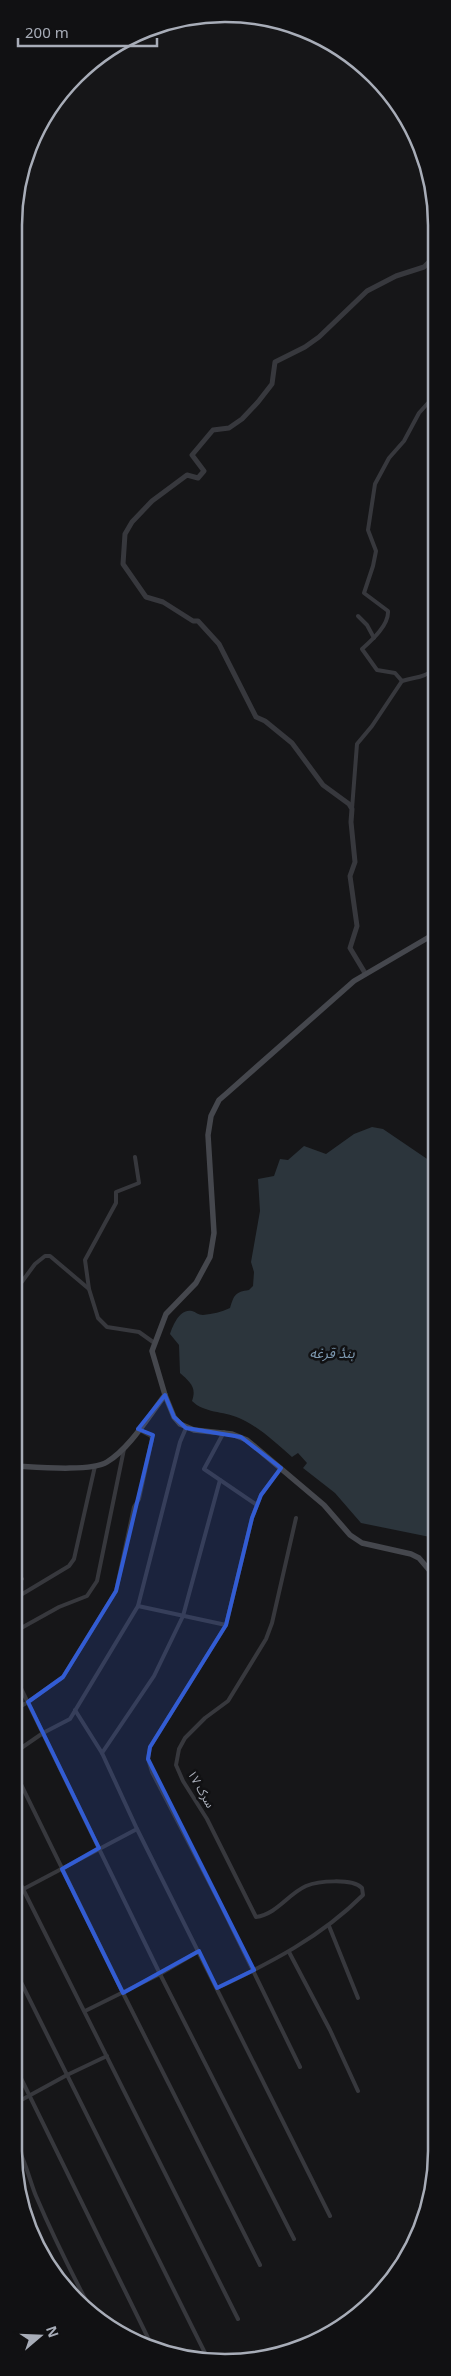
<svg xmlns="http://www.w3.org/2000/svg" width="451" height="2376" viewBox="0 0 451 2376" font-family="'Noto Sans','Noto Sans Arabic',sans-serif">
  <rect width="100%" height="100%" fill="#161618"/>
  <!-- water -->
  <path fill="#2c353c" d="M372,1127L383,1129L436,1165V1542L430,1537L361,1523L335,1493L303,1468L307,1463L298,1453L292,1457C276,1443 258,1426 239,1418C223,1411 204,1413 192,1401C197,1387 190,1382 180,1373L179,1345L170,1334C173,1325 180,1308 192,1311C196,1312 198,1315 203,1315C213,1314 221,1312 230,1308C234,1295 235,1292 249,1290L253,1286L254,1272L251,1262L260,1211L258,1179L274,1176L280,1159L288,1160L304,1146L326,1154L354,1134Z"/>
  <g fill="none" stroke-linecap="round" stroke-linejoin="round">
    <!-- minor -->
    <g stroke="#37383d" stroke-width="4">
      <path d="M358,616L367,625L374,638"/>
      <path d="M402,681L395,673L377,670L362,649C372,640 389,625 388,611L364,593L373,566L376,551L368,530L375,484L389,458L404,441L419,413L437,393"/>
      <path d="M352,809L357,744L372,726L402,681C419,676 421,679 436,668"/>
      <path d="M135,1157L139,1183L116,1192V1203L85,1260L89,1289L98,1318L107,1327L139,1332L153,1342"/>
      <path d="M15,1283H21L35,1264L45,1256H50L89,1289"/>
      <path d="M224,1432L204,1469L257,1505L261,1495L281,1468"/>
      <path d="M257,1505L252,1518L226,1625L150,1747L148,1759L152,1772L221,1905L300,2067"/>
      <path d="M14,1582L22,1579"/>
      <path d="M14,1599L69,1566L74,1559L95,1466"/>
      <path d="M138,1606L226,1625"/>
      <path d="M14,1632L59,1607L87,1596L97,1581L124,1449"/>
      <path d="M14,1674L160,1974L294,2239"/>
      <path d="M14,1710L28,1702L63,1677L116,1591L134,1507L139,1499L152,1439L151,1436L138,1429"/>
      <path d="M14,1753L43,1733L70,1719L138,1606L180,1442L186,1428"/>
      <path d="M102,1753L154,1676L183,1616L220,1480"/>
      <path d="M14,1770L123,1993L260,2265"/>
      <path d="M137,1829L330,2216"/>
      <path d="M14,1871L238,2319"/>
      <path d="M14,1894L137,1829L102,1753L75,1710"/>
      <path d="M329,1926L358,1998"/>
      <path d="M289,1952L330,2030L358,2091"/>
      <path d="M14,1968L209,2361"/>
      <path d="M217,1988C270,1963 321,1937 363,1895L362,1888C352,1878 318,1881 306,1886C288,1894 277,1914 256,1917L207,1819L183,1781L176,1765L179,1749L185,1738L205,1718L228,1701L266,1639L272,1623L296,1518"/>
      <path d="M85,2011L160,1974L199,1951"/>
      <path d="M14,2064L152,2346"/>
      <path d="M14,2104L67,2075L107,2056"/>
      <path d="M14,2143C25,2157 29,2179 36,2196C53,2236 72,2274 92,2312"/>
      <path d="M19,2174L22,2161"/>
    </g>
    <!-- tertiary -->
    <path stroke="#37383d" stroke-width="5" d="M365,973L350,948L357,926L350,876L355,862L351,822L352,809L349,804L323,785L292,743L265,721L256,717L219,644L198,621H193L163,602L146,597L123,564L125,534L132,522L152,501L187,475L198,478L204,471L192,455L213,430L229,428L242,419L258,402L272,384L275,362L305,347L319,337L367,291L396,276L424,267L430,261L437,246"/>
    <!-- secondary -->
    <g stroke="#45474d" stroke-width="5.5">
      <path d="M14,1466C35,1467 91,1472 107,1462C130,1448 148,1417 165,1395"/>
      <path d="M436,1578L419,1558L411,1554L362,1543L350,1535L324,1505L247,1440L232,1434L194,1430L180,1424L174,1417L165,1395L152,1351L166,1314L196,1283L210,1257L214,1233L208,1135L211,1116L219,1100L226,1094L354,981L436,933"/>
    </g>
  </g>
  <!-- marked area -->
  <path fill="#325cd3" fill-opacity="0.2" stroke="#325cd3" stroke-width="4" stroke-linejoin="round" d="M165,1395L174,1417L186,1428L241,1437L281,1468L261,1495L252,1518L226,1625L150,1747L148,1759L254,1970L217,1988L199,1951L123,1993L62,1869L99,1848L28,1702L63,1677L116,1591L153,1435L138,1429Z"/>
  <g text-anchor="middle" stroke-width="5" stroke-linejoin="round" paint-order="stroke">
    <!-- street labels -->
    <g font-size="12" fill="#a8adb8" stroke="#111113">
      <text transform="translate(201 1789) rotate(60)" y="4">سرک ۱۷</text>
    </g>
    <!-- water labels -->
    <g font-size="14" font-style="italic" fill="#7f9bb3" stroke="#111113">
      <text x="332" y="1358">بندٔ قرغه</text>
    </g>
  </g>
  <!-- crop -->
  <path d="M0 0H451V2376H0ZM225 22H225A203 203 0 0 1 428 225V2151A203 203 0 0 1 225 2354H225A203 203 0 0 1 22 2151V225A203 203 0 0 1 225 22Z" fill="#111113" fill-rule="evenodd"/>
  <path fill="none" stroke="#a8adb8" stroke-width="2.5" d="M225 22H225A203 203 0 0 1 428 225V2151A203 203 0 0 1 225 2354H225A203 203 0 0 1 22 2151V225A203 203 0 0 1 225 22Z"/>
  <!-- north arrow -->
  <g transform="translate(40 2336) rotate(71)" stroke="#111113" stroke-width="4" paint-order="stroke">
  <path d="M0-4L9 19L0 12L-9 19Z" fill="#a8adb8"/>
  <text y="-8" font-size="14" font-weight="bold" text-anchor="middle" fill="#a8adb8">N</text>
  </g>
  <!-- scale -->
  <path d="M18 38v8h139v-8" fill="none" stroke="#a8adb8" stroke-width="2.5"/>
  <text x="25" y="38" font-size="15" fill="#a8adb8" stroke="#111113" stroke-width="4" paint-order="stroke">200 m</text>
</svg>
